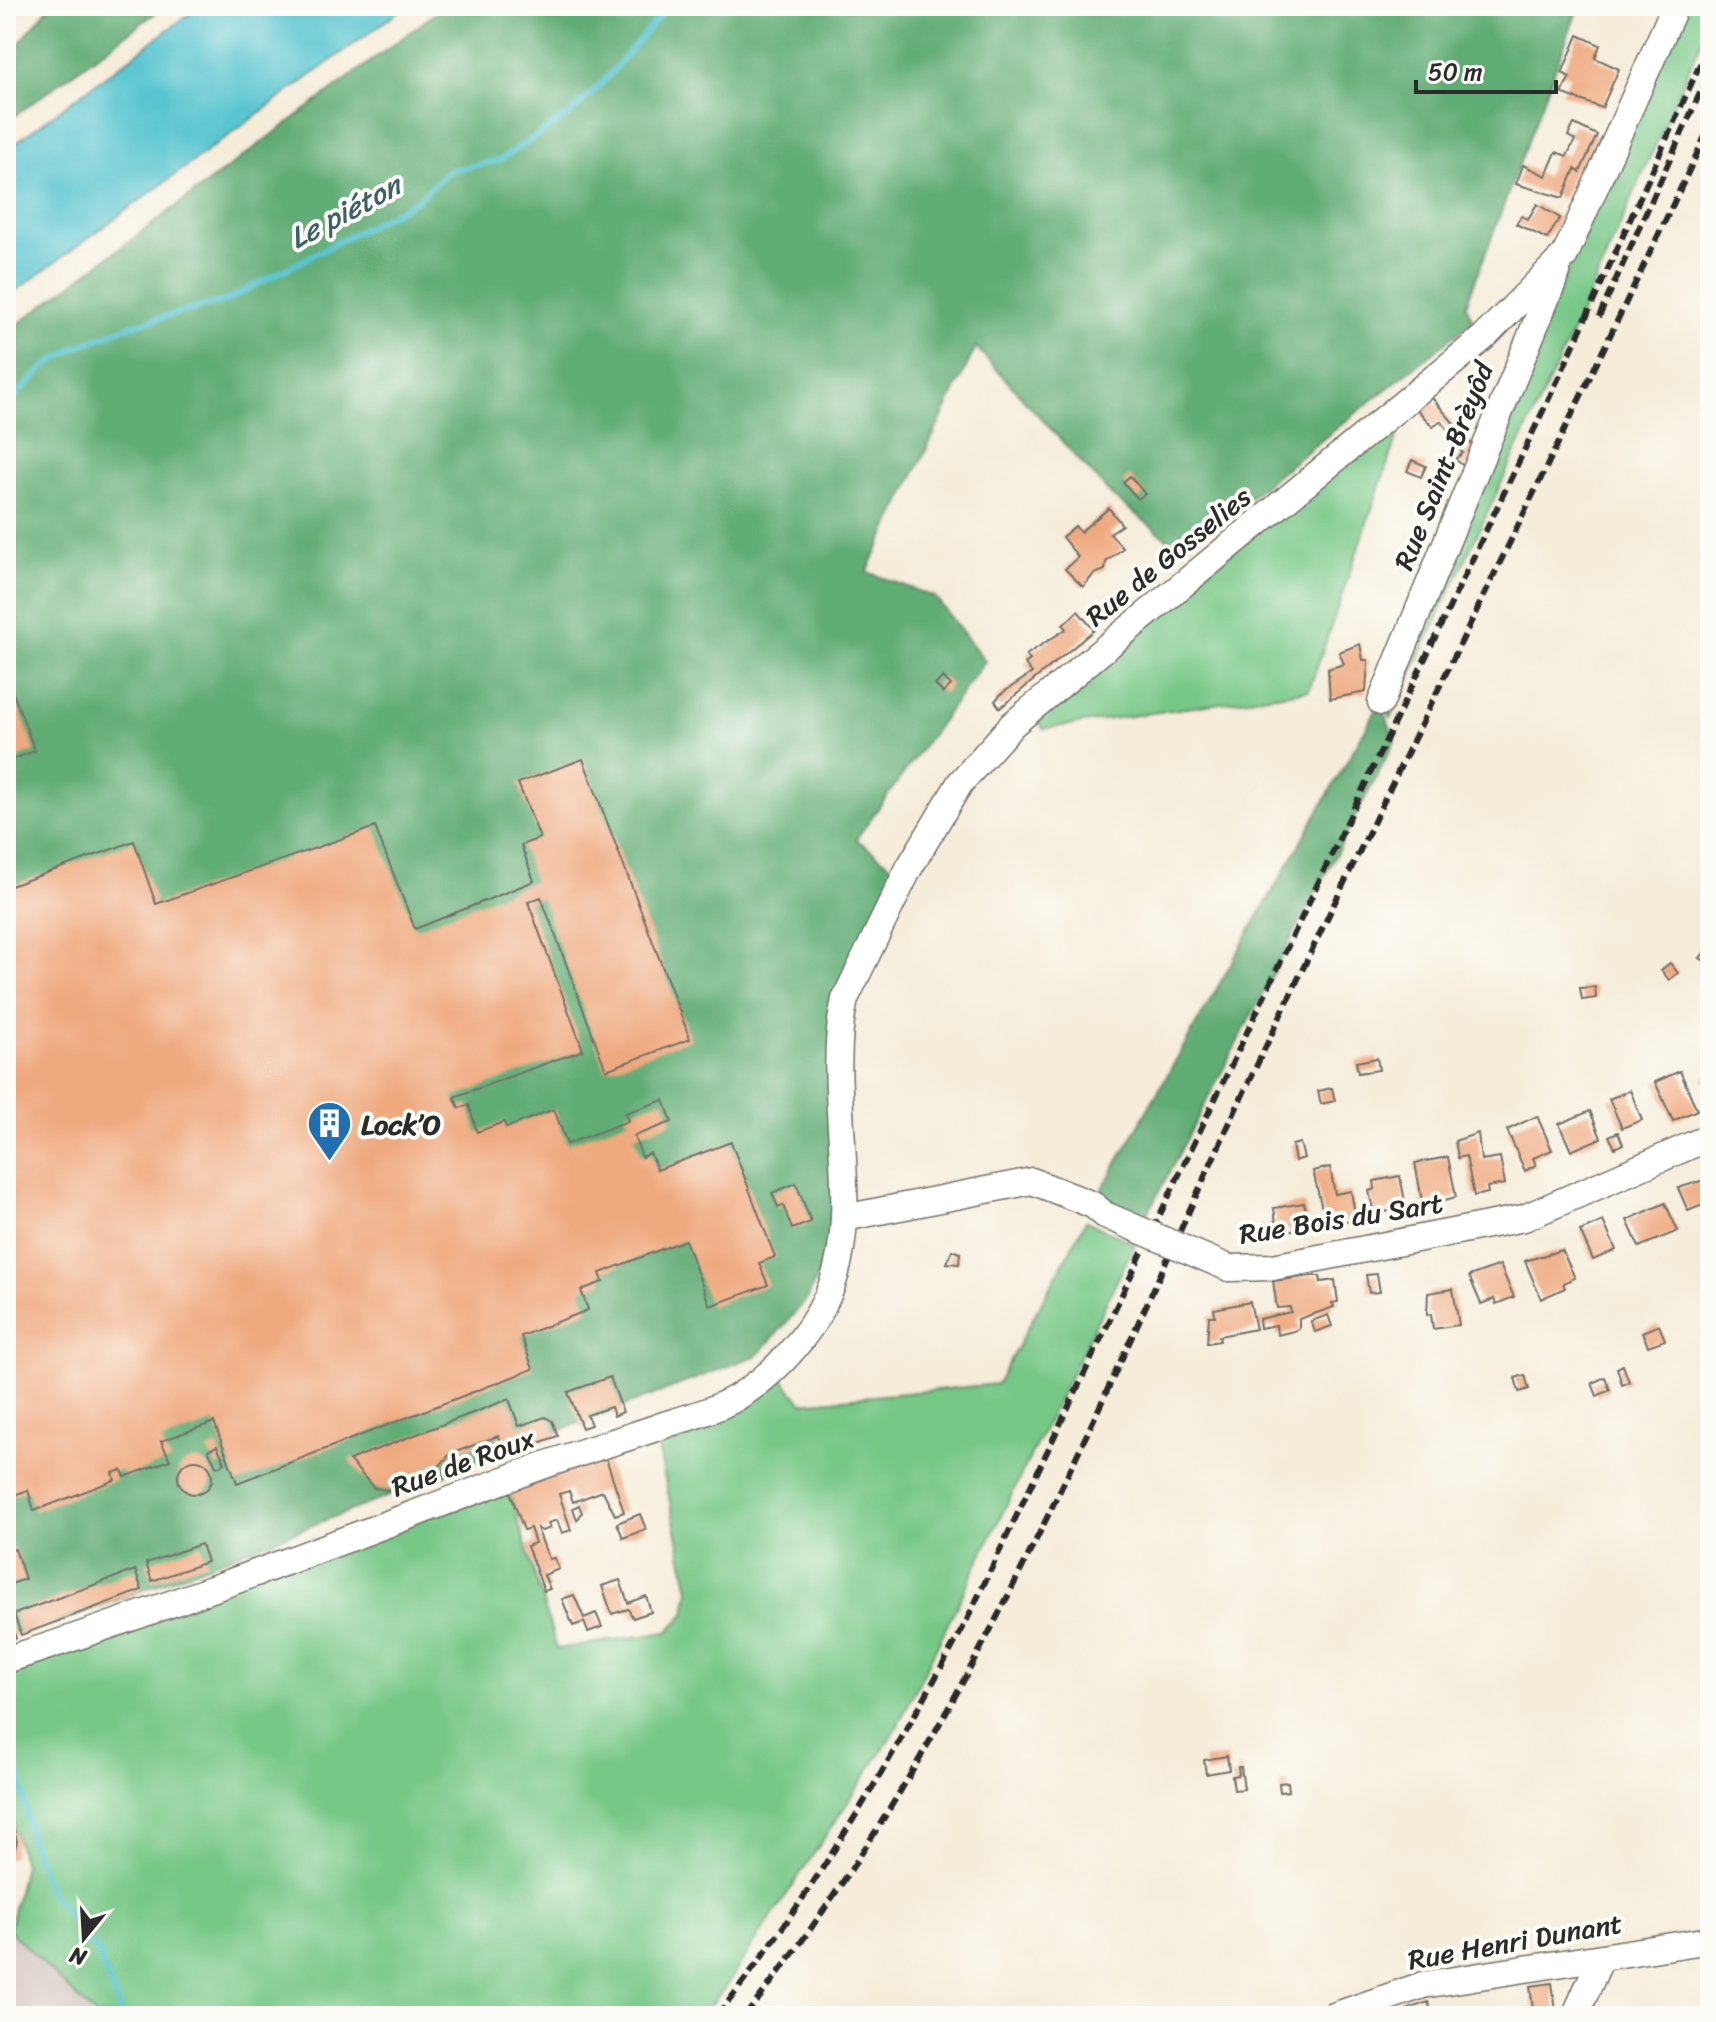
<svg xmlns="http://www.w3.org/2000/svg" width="1716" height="2022" viewBox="0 0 1716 2022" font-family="Sriracha,sans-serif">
  <rect width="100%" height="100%" fill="#fdfcf7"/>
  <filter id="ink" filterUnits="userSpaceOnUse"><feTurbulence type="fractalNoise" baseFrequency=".0125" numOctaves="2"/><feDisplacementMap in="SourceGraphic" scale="16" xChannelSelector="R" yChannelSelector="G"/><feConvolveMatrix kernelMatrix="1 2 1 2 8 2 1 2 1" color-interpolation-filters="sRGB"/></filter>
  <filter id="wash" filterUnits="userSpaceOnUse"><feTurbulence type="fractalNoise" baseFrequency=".006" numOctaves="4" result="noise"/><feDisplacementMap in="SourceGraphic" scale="32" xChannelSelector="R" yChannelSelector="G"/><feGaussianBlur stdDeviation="1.8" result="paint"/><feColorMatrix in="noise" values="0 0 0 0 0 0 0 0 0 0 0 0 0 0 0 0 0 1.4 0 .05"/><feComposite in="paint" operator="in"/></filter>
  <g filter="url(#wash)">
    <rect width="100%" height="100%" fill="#f5ecd9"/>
    <!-- industrial -->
    <path fill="#d0c0bc" d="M9,1930L96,2016H14L6,2005Z"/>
    <!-- green -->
    <g fill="#77c787" stroke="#517959" stroke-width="2">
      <path d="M1682,6H1710V21L1584,307L1391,718L1381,702Z"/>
      <path d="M1404,416L1309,690L1043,729L1033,708Z"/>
      <path d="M1086,1221L1135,1244L895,1731L724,1989L701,2016H96L9,1930L24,1865L6,1799V1662L507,1484L557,1649L667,1632L685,1614L689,1589L654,1429L778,1373L802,1403L997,1384Z"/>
    </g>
    <!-- forest -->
    <g fill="#61ac74" stroke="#466c50" stroke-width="2">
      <path d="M50,6H165L6,122V54L19,44Z"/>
      <path d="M445,6H1579L1466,305L1473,321L1182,550L1112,496L976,347L867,572L935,597L985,661L856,839L895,868L833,1002L836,1229L808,1298L758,1355L67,1619L6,1635V333Z"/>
      <path d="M1381,702L1395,741L1139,1230L1093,1205Z"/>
    </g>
    <!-- water -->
    <path fill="#58c5d0" stroke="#42787e" stroke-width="2" d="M200,6H406L6,298V150Z"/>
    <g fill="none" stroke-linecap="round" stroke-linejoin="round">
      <!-- stream -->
      <g stroke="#58c5d0" stroke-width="6">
        <path d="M6,404L46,366L75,348L126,327L227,300L416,201L448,171L500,160L570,114L603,82L668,6"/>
        <path d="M6,1731L21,1778L31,1841L49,1891L97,1951L123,2016"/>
      </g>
    </g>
    <g id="blocks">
      <!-- building -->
      <g fill="#efa97f">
        <path d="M1578,35L1600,45L1595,58L1619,69L1602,108L1561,93L1570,77L1562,73Z"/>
        <path d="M1574,124L1597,135L1580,172L1575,169L1563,198L1516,184L1523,165L1546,176L1556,152L1567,156L1575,140L1568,136Z"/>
        <path d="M1537,204L1560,218L1547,239L1516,224L1521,216L1528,219Z"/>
        <path d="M1427,392L1475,448L1466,468L1455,459L1463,453L1450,442L1452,439L1446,427L1440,421L1433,427L1413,405Z"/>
        <path d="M1412,460L1426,466L1421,477L1407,471Z"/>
        <path d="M1130,476L1145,494L1138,499L1123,482Z"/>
        <path d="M1109,508L1122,525L1110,533L1123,548L1106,562L1105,570L1094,574L1083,587L1065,569L1078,557L1062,537L1075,526L1080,532Z"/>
        <path d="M1078,611L1094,630L1000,708L995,701L1001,694L1032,673L1025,664L1030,660L1026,655L1066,629L1063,625Z"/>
        <path d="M1360,644L1363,660H1368L1366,692L1330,699L1328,669L1344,664L1339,652Z"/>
        <path d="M943,677L951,685L943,693L935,685Z"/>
        <path d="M11,688L35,751L6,762V690Z"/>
        <path d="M583,759L690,1039L606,1070L541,897L528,902L583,1050L454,1097L459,1108L469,1105L477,1132L504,1122L506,1128L554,1109L567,1144L628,1121L625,1113L664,1100L672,1122L634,1136L642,1157L650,1153L657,1170L731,1142L775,1257L759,1263L768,1285L710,1306L685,1240L600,1273L603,1282L581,1290L588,1310L521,1336L533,1369L237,1483L214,1422L161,1441L170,1460L125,1477L122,1470L113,1473L115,1480L34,1511L28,1490L6,1498V874L11,886L134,841L156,904L375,827L415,929L534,881L521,845L540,838L518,783Z"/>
        <path d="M1710,945V965L1700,958Z"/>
        <path d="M1670,963L1678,973L1669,980L1661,970Z"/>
        <path d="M1595,987L1596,998L1582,1000L1580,988Z"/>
        <path d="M1377,1058L1379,1070L1358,1073L1356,1062Z"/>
        <path d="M1680,1071L1697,1110L1673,1121L1655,1082Z"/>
        <path d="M1710,1075V1094L1703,1078Z"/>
        <path d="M1332,1088L1335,1101L1321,1104L1318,1091Z"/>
        <path d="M1630,1090L1642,1120L1622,1128L1609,1099Z"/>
        <path d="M1590,1111L1601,1138L1571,1151L1559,1124Z"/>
        <path d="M1537,1116L1552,1150L1533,1158L1536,1165L1525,1171L1507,1130Z"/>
        <path d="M1618,1132L1623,1144L1615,1148L1609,1136Z"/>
        <path d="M1478,1133L1481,1160L1500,1157L1505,1184L1487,1187L1488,1193L1474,1196L1466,1156L1458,1158L1455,1141Z"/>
        <path d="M1300,1143L1304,1158L1295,1161L1292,1145Z"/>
        <path d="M1448,1157L1456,1197L1423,1206L1415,1163Z"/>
        <path d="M1330,1167L1335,1194L1351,1191L1356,1219L1326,1225L1313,1171Z"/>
        <path d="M1400,1176L1406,1206L1374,1215L1369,1191L1375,1189L1374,1181Z"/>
        <path d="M1710,1178V1202L1688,1211L1678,1188Z"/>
        <path d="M796,1183L811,1222L792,1229L783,1205L778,1207L772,1193Z"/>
        <path d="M1304,1203L1309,1226L1262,1237L1260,1226L1276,1223L1274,1208Z"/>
        <path d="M1665,1203L1678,1231L1639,1247L1627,1220Z"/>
        <path d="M1603,1221L1616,1250L1593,1260L1580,1231Z"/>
        <path d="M952,1250L960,1253L959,1264L947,1263Z"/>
        <path d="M1562,1250L1575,1278L1563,1283L1565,1288L1541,1299L1525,1261Z"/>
        <path d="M1500,1265L1514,1297L1496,1304L1494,1299L1481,1304L1469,1276Z"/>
        <path d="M1377,1274L1380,1292L1369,1293L1366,1275Z"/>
        <path d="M1312,1276H1320L1321,1282L1335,1280L1338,1302L1332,1303L1334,1307L1299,1319V1329L1294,1331L1277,1335L1276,1325L1260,1328L1259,1319L1291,1312L1290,1307L1277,1308L1273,1281Z"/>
        <path d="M1453,1289L1459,1325L1433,1329L1431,1314L1427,1315L1428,1293Z"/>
        <path d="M1250,1302L1256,1329L1219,1336L1220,1341L1207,1343L1209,1316H1215L1214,1309Z"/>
        <path d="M1328,1315L1332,1326L1315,1332L1311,1321Z"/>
        <path d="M1659,1325L1665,1340L1648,1346L1642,1332Z"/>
        <path d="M1623,1365L1629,1382L1622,1385L1617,1368Z"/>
        <path d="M1525,1375L1529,1389L1519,1392L1515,1378Z"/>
        <path d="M610,1377L623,1412L614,1416L611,1407L587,1415L591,1425L582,1428L568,1392Z"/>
        <path d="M1605,1377L1610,1390L1597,1396L1592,1383Z"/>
        <path d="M509,1399L519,1426L545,1417L552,1421L558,1436L505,1455L498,1436L450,1454L427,1480L396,1491L374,1488L349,1460Z"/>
        <path d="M217,1446L225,1463L217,1467L208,1450Z"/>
        <path d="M603,1449L624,1512L615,1515L603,1491L573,1502L569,1491L559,1494L571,1530L562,1533L557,1520L548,1523L550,1528L542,1531L537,1528L549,1559L554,1558L559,1569L544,1575L550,1589L544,1591L527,1546L535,1543L530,1528L524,1530L507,1484Z"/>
        <circle cx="195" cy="1477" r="17"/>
        <path d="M579,1505L582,1513L577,1520L573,1508Z"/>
        <path d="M640,1514L646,1529L623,1538L617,1523Z"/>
        <path d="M201,1544L207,1562L152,1581L146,1563Z"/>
        <path d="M15,1549L25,1579L6,1586V1552Z"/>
        <path d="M135,1570L142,1590L21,1635L14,1614Z"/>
        <path d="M620,1580L628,1603L646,1596L651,1612L633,1618L628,1609L612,1614L602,1586Z"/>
        <path d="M574,1595L584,1618L596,1613L602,1627L588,1632L584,1622L573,1626L562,1599Z"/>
        <path d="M11,1625L16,1638L6,1641V1627Z"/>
        <path d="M1227,1756L1229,1770L1206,1774L1204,1760Z"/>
        <path d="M1238,1767H1241L1244,1789L1234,1790L1232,1776L1239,1775Z"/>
        <path d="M1288,1782L1289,1791L1280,1792L1279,1783Z"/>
        <path d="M12,1823L17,1841L13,1857L6,1858V1825Z"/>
        <path d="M1552,1983L1557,2016H1534L1530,1986Z"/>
        <path d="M1428,2002L1433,2016H1396L1411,2008Z"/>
      </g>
    </g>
  </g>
  <g filter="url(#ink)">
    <use href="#blocks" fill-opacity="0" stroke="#726f68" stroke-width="2"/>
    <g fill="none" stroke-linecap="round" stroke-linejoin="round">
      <defs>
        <g id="minor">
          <path d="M1381,702L1557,272"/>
          <path d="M844,1218L1032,1181L1093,1205L1105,1215"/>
          <path d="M1229,1268L1273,1267L1524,1218L1710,1137"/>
          <path d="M6,1660C180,1604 351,1537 523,1473C570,1455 619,1441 667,1424C690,1417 715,1410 736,1398C774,1375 810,1336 828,1295C866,1209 823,1093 845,999L909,868L960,783L1013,724L1484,337L1565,255L1675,6"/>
          <path d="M1334,2016L1423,1985L1710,1940"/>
          <path d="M1575,2016L1601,1958"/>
        </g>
      </defs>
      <!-- minor casing -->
      <use href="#minor" stroke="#726f68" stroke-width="29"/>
      <!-- minor -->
      <use href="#minor" stroke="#fff" stroke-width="26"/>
      <!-- rail -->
      <g stroke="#2b2b2b" stroke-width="6" stroke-dasharray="12 6" stroke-linecap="butt">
        <path d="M1599,317L1709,73"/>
        <path d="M717,2016C813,1895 890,1762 964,1626L1563,369L1710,42"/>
        <path d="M745,2016C961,1746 1092,1418 1237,1107C1392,779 1555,455 1710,126"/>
      </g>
      <defs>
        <path id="minor-bridge" d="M1105,1215L1229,1268"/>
      </defs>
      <!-- minor-bridge casing -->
      <use href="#minor-bridge" stroke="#726f68" stroke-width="29" stroke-linecap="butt"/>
      <!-- minor-bridge -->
      <use href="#minor-bridge" stroke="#fff" stroke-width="26"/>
    </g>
  </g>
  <!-- icons -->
  <defs>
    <symbol id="building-pin" viewBox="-11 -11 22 30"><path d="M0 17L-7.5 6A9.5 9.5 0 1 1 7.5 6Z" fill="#1f6fb2" stroke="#fdfcf7"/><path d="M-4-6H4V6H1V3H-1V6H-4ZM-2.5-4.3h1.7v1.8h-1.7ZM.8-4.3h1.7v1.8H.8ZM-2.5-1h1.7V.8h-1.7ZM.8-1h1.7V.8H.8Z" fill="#fff"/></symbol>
  </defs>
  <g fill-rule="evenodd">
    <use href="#building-pin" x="304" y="1098" width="51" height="69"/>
  </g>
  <g text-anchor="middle" stroke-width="8" stroke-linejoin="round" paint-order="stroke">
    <!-- street labels -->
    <g font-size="28" fill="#2b2b2b" stroke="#fdfcf7">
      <text transform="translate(1443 466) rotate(-68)" y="10">Rue Saint-Brèyôd</text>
      <text transform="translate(1168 556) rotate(-39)" y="10">Rue de Gosselies</text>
      <text transform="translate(1341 1218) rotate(-9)" y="10">Rue Bois du Sart</text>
      <text transform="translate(463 1462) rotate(-20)" y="10">Rue de Roux</text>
      <text transform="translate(1515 1941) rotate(-10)" y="10">Rue Henri Dunant</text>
    </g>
    <!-- poi labels -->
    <g font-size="28" font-weight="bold" fill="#2b2b2b" stroke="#fdfcf7" text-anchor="start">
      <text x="361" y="1134">Lock’O</text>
    </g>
    <!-- water labels -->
    <g font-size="30" font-style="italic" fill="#3b6165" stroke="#fdfcf7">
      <text transform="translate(345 212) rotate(-28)" y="10">Le piéton</text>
    </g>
  </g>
  <!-- margin -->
  <rect width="1716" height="2022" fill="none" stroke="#fdfcf7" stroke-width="32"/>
  <!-- north arrow -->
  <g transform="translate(84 1938) rotate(198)" stroke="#fdfcf7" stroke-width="6" paint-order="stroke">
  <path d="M0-6L14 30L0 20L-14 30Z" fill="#2b2b2b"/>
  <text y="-12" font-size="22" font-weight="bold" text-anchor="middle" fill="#2b2b2b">N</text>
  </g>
  <!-- scale -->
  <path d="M1416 80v12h140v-12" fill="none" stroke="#2b2b2b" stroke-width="4"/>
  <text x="1428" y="80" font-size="24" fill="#2b2b2b" stroke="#fdfcf7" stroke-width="6" paint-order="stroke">50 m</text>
</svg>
